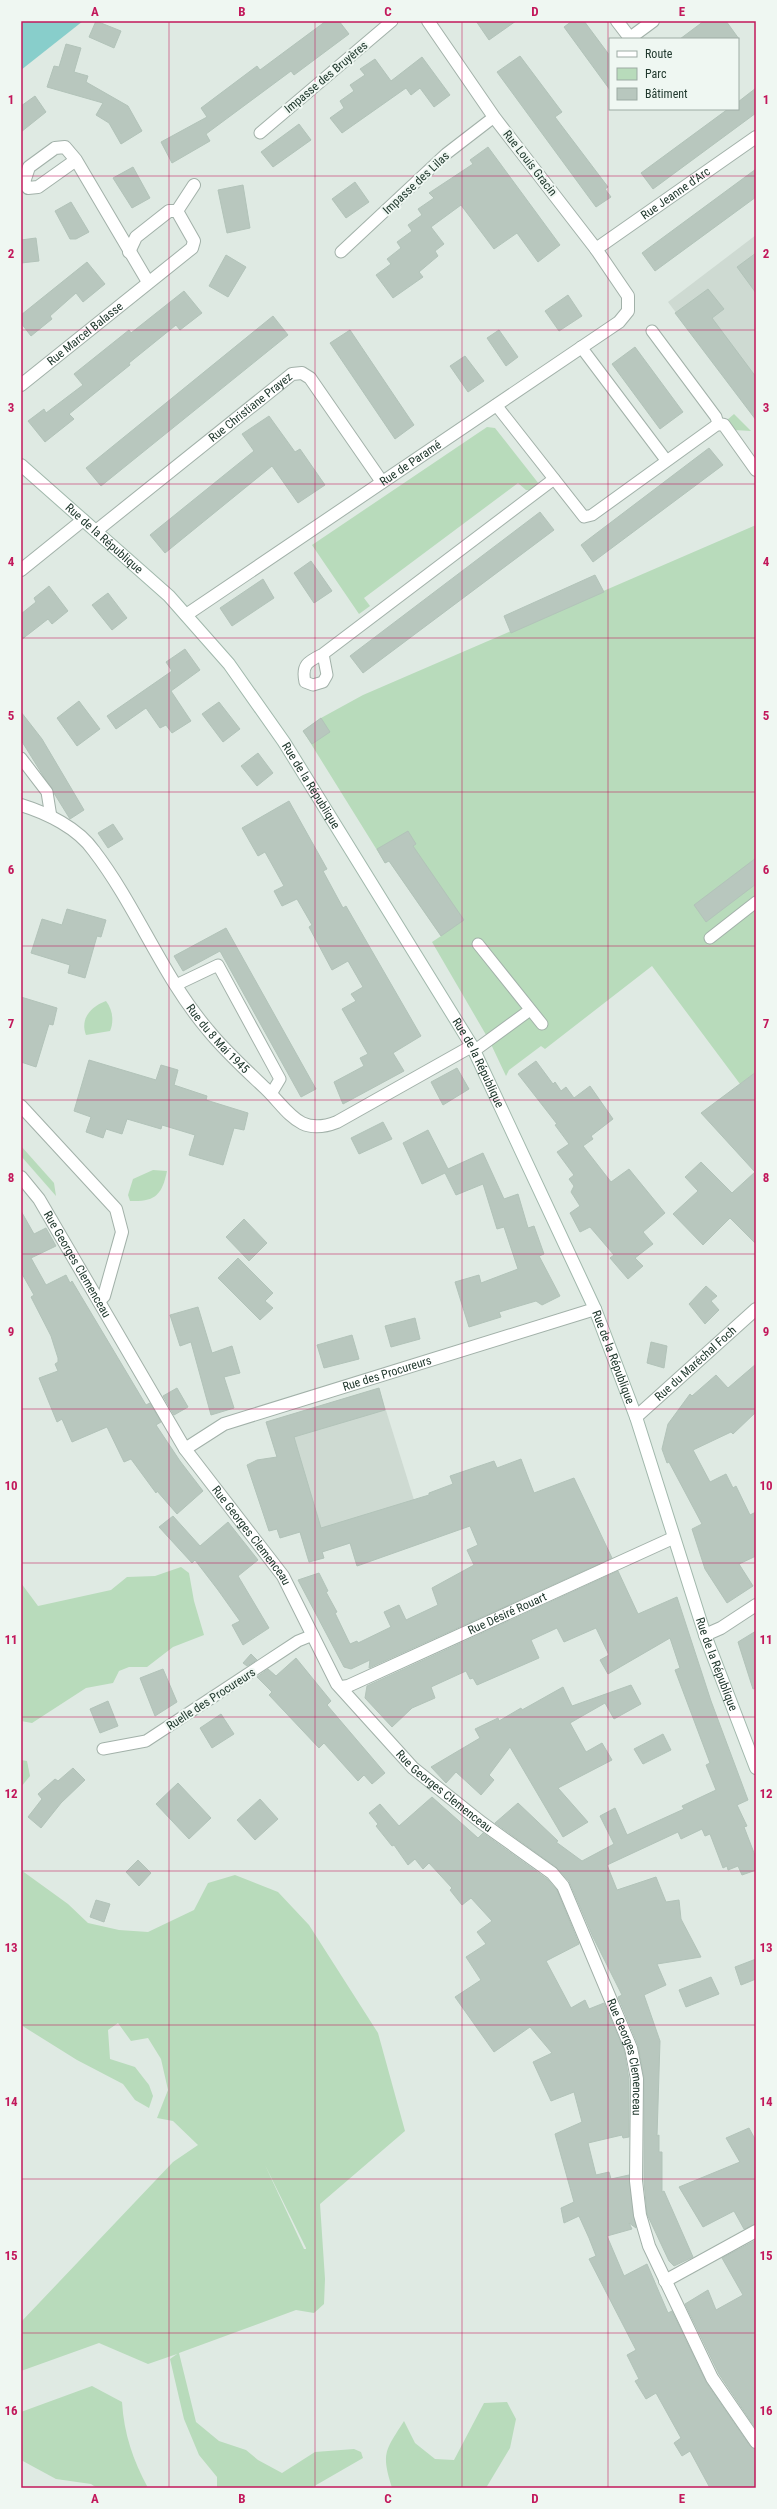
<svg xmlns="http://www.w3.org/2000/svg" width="777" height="2509" viewBox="0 0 777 2509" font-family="'Roboto Condensed',sans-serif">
  <rect width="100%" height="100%" fill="#dfeae3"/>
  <!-- built -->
  <g fill="#cedad2">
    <path d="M756,235V419L668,302Z"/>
    <path d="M379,1388L414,1500L410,1525L323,1552L324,1558L316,1560L314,1555L307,1556L266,1422Z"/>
  </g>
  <!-- green -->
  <g fill="#b8dbbb" fill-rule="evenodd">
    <path d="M734,414L751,431L734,430L726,421Z"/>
    <path d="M487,427L495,428L539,484L531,490H526L518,483L364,598L370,606L359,614L312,545Z"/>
    <path d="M756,525V1072L740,1084L652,966L545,1049L541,1046L509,1070L506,1076L489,1040L432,942L441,936L389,861L385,863L303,731L321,718L363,695Z"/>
    <path d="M106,1001C113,1010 114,1022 110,1031L86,1035C80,1019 90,1007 106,1001Z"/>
    <path d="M21,1146L54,1183L56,1196L21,1156Z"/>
    <path d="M153,1170L167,1171C162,1195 155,1202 130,1201L128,1195L133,1179Z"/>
    <path d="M181,1567L189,1573L194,1601L204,1635L173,1647L147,1667H129L119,1671L113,1683L86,1688L32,1723L21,1721V1583L38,1606L111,1590L127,1577L155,1576Z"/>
    <path d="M21,1760L27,1761L30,1776L21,1787Z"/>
    <path d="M21,1870L68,1904L88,1923L119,1930L148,1932L194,1910L208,1883L235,1875L278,1892L309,1925L378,2033L405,2131L320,2204L325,2279L324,2304L314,2313L296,2310L179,2353L196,2422L219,2441L246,2450L258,2460L282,2473L315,2452L354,2449L361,2452L363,2458L311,2488H217V2477L199,2455L184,2419L170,2359L177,2354L148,2364L99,2343L21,2371V2322L173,2162L198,2145L173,2121L157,2118L168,2090L161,2059L148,2038L131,2041L118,2023L108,2030L110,2059L135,2067L149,2085L153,2096L149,2108L135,2100L123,2084L77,2060L21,2025ZM265,2165L306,2248V2249H304Z"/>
    <path d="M92,2386L122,2402C124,2434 133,2460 148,2488H97L91,2484L56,2479L21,2460V2412Z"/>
    <path d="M507,2402L516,2419L510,2448L486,2488H392C381,2453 385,2451 404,2421L415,2443L435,2459L454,2460L484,2403Z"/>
  </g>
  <!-- water -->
  <path fill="#88cecb" d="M21,21H83L21,70Z"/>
  <!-- building -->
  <g fill="#b8c7be" stroke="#b2c3b9">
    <path d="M96,21L121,31L114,48L89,37Z"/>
    <path d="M326,21H339L349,34L294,75L291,71L206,134L210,141L172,163L161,142L207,117L201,108L257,66L260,70Z"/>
    <path d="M476,21H516L489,40Z"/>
    <path d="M572,21H584L610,56V90L564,27Z"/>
    <path d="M704,21H726L739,39H680Z"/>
    <path d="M66,44L81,48L74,72L88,76L86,82L128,106L142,131L121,144L109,123L96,115L103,103L47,87L54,66L59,67Z"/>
    <path d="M520,56L562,112L555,117L608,187L605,189L611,197L596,207L497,72Z"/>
    <path d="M422,57L450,95L434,107L420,88L411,95L406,88L342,133L330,118L344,108L340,101L354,91L350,85L365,75L360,69L375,59L391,81Z"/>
    <path d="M756,88V113L653,189L641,173L728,109H738V102Z"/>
    <path d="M35,96L46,112L21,132V106Z"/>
    <path d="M299,124L311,140L273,167L261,152Z"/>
    <path d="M488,147L560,245L538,262L517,233L494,249L461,205L431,227L444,244L435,251L438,256L419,272L423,277L393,298L376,275L391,264L387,259L401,248L397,242L412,231L408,225L422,215L418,209L434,198L429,193L473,164L470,160Z"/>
    <path d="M133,167L150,198L132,208L113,178Z"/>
    <path d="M756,169V197L655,271L642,253Z"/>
    <path d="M355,182L369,202L346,218L332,199Z"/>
    <path d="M243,185L250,228L227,233L218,190Z"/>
    <path d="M71,202L89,232L76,239H70L55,211Z"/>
    <path d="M36,238L39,261L21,263V240Z"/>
    <path d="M756,253V293L737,267Z"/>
    <path d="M226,255L246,267L228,297L209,286Z"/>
    <path d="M87,262L105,284L83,302L76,293L50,316L52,319L31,336L21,323V315Z"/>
    <path d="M708,289L724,309L712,318L756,377V420L675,313Z"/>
    <path d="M184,291L202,313L180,330L176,325L129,363L130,365L69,414L74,419L45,442L28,421L44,409L46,413L83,385L74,374L129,330L131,333Z"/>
    <path d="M568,295L582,316L559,331L545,311Z"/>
    <path d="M273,316L288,335L101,486L86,468Z"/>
    <path d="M350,330L414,425L395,439L330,343Z"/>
    <path d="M499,330L518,357L506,366L487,338Z"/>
    <path d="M635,347L683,412L660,429L612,364Z"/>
    <path d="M465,356L484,381L468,392L450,366Z"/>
    <path d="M269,416L295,452L300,449L325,485L298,503L272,466L165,553L150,535L254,451L242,434Z"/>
    <path d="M709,448L723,465L593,562L581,545Z"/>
    <path d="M540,512L554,530L363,673L350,656Z"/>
    <path d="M311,561L332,591L314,603L294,573Z"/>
    <path d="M595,575L604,592L511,633L504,616Z"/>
    <path d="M263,579L274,598L232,626L220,608Z"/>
    <path d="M49,586L68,611L52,624L48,619L21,640V614L36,602L34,598Z"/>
    <path d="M108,593L127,618L112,630L92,605Z"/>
    <path d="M185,649L200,670L171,691L191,721L172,733L166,725L160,728L146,708L116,729L107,716L172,671L166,662Z"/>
    <path d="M79,701L100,729L77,746L57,718Z"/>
    <path d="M219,702L240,729L223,742L202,714Z"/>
    <path d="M21,712L42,739L84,810L70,819L21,740Z"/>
    <path d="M321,718L330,732L312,744L303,731Z"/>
    <path d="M258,753L273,773L257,786L241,766Z"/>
    <path d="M289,801L327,869L323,871L343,908L346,906L421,1036L393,1053L404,1071L343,1104L334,1082L364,1066L360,1058L368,1054L342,1009L356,1001L351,994L363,987L348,961L332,970L309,927L312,925L297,899L282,906L274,891L284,886L265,852L258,856L242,828Z"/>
    <path d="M113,824L123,839L108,848L98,833Z"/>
    <path d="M408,831L416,844L413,846L464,920L441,936L389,861L385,863L377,849Z"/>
    <path d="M756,858V884L706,922L694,905Z"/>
    <path d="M67,909L106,920L101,937L97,936L85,978L68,973L70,965L31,953L42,919L62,925Z"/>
    <path d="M226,928L316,1089L301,1097L220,951L183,971L174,956Z"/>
    <path d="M21,997L57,1008L53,1025L49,1024L36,1067L21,1062Z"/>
    <path d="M89,1060L156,1080L161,1065L178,1070L174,1085L207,1096L206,1100L248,1113L244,1130L234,1128L223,1165L189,1155L195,1135L162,1125L161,1129L127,1119L122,1134L106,1129L103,1138L86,1132L91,1117L74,1111Z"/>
    <path d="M536,1061L553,1084L555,1082L561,1091L566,1087L574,1098L590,1086L613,1119L591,1136L593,1139L583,1146L611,1182L629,1169L665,1213L643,1232L653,1244L635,1258L643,1266L628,1279L610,1258L614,1255L590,1227L580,1232L570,1213L580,1206L571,1192L574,1186L569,1179L574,1175L557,1152L569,1144L555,1125L557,1124L518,1074Z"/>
    <path d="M457,1068L469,1089L443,1105L431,1082Z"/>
    <path d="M756,1072V1244L730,1218L703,1245L673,1214L698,1191L685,1177L701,1162L732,1193L755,1172L701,1113Z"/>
    <path d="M383,1122L392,1139L359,1154L351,1138Z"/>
    <path d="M428,1130L448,1169L483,1153L504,1199L518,1194L528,1228L534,1226L544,1254L539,1256L560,1296L542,1305L536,1301L499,1312L501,1317L469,1327L455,1282L479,1275L481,1283L518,1269L504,1227L497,1229L483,1184L456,1195L445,1173L422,1184L403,1143Z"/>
    <path d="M21,1211L34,1234L46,1228L56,1246L31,1258L46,1285L66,1275L70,1283L72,1281L146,1405L150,1403L161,1422L156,1425L180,1461L203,1491L177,1514L157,1491L156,1493L131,1459L124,1462L107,1427L72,1442L62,1419L57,1422L39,1378L58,1371L55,1364L58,1362V1358L51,1336L31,1297L34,1295L21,1272Z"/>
    <path d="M244,1219L267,1243L249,1261L226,1237Z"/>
    <path d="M238,1258L273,1293L265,1301L273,1308L260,1320L218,1278Z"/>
    <path d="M706,1286L717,1296L711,1301L719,1310L705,1324L689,1304Z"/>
    <path d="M198,1307L212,1353L232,1346L240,1373L224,1377L234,1408L211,1415L191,1342L180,1346L170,1315Z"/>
    <path d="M415,1318L420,1339L391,1347L385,1326Z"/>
    <path d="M352,1335L359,1359L324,1368L317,1345Z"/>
    <path d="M651,1342L667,1346L664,1368L647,1363Z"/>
    <path d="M756,1364V1412L733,1434L731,1432L693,1450L710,1482L726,1474L733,1488L736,1486L750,1515L756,1512V1556L739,1564L753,1586L727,1603L705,1569L692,1529L702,1524L669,1462L667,1463L662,1449L668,1424L690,1394L692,1396L716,1375L728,1388Z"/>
    <path d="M177,1388L188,1407L174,1415L163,1396Z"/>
    <path d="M379,1388L385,1410L294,1437L321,1528L429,1495V1493L453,1484L450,1476L494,1461L497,1468L521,1459L534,1493L574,1478L612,1558L369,1668L370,1660L351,1669L344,1667L298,1580L319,1573L328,1591L326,1592L337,1612L335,1613L350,1644L357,1641L358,1643L391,1627L384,1612L399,1605L406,1620L438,1605L432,1588L474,1565L467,1550L478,1545L470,1526L357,1566L350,1543L322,1552L324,1558L309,1562L300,1532L280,1538L277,1529L269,1531L247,1465L257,1460L277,1457L266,1422Z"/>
    <path d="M173,1516L200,1546L228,1522L258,1560L238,1576L269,1628L243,1645L232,1625L240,1621L218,1590L195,1560L192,1563L159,1527Z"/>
    <path d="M618,1571L638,1614L677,1597L711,1701L748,1800L737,1805L747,1826L744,1827L756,1858V1870L742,1875L738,1866L728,1870L727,1866L723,1868L710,1834L705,1836L702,1829L681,1839L678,1832L607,1865L617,1890L656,1877L666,1902L679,1900L681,1919L701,1957L657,1964L666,1985L644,1995L660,2041L657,2136L659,2135V2152H662V2192L664,2191L693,2257L674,2266L669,2261L647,2214L644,2181V2078L638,2045L618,1997L622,1995L593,1937L569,1881L556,1867L495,1823L518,1803L558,1841L556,1842L582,1861L614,1844L600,1816L615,1808L627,1835L684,1809L682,1806L716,1790L706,1765L710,1763L675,1670L680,1668L670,1638L608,1674L600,1660L609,1655L596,1628L564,1642L557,1628L531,1640L539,1658L477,1685L473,1678L470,1679L466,1671L431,1687L435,1698L412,1708L392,1727L365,1698L367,1686Z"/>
    <path d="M756,1631V1688L753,1689L738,1642Z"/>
    <path d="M251,1654L257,1660L247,1666L243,1663Z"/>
    <path d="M296,1658L331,1701L327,1705L385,1773L372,1784L364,1775L358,1781L324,1743L319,1748L269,1695L272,1692L257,1677L268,1669L276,1676Z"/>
    <path d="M163,1669L177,1702L155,1716L140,1678Z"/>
    <path d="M631,1685L641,1704L614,1719L605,1703L570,1723L586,1752L602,1743L612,1760L558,1788L588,1822L563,1837L510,1747L489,1775L494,1780L481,1795L456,1772L446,1783L431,1767L480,1738L475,1729L498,1718L499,1721L521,1708L522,1710L563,1687L572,1706Z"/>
    <path d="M108,1701L118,1726L100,1733L90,1709Z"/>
    <path d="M221,1714L234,1734L212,1748L200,1728Z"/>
    <path d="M663,1734L671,1750L643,1764L634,1749Z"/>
    <path d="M73,1768L85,1780L61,1803L41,1828L28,1817L42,1799L38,1794L55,1779L58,1781Z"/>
    <path d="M178,1783L211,1818L189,1839L156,1804Z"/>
    <path d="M432,1797L478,1838L483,1833L547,1879L557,1890L579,1944L546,1961L571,2008L585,2000L589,2009L604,2003L624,2050L629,2080V2137L623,2138L622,2135L588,2143L596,2175L609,2172L611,2179L629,2175L636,2228L629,2223L632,2229L607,2236L624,2276L647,2264L668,2313L672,2311L706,2382L750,2446L756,2449V2488H710L690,2451L682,2456L674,2443L681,2438L656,2393L646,2399L635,2381L639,2379L627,2355L636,2350L589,2259L596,2256L589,2238L579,2216L564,2223L561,2208L574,2202L555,2134L582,2122L574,2092L551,2101L533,2062L552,2053L530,2027L494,2052L455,1997L481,1980L466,1957L486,1944L477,1932L492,1921L471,1898L462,1905L450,1890L452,1888L429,1863L423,1869L415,1859L408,1865L394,1845L392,1846L376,1826L378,1824L369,1813L380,1804L399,1826Z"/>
    <path d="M260,1799L278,1819L255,1840L237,1820Z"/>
    <path d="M138,1860L151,1873L139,1886L126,1872Z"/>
    <path d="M96,1900L110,1904L104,1922L90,1917Z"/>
    <path d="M756,1959V1979L741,1985L735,1967Z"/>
    <path d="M711,1977L719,1994L686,2007L679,1990Z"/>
    <path d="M749,2128L756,2141V2224L744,2229L734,2211L703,2227L679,2187L740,2162L726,2138Z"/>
    <path d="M756,2240V2429L719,2374L685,2304L708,2290L716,2310L743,2295L722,2258Z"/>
  </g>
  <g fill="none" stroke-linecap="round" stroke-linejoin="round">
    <defs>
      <g id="lane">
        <path d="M260,133L392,21"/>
        <path d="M341,252L446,154L494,117"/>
        <path d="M581,347L666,460"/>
        <path d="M496,405L584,517L592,515L718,424L716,417L652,331"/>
        <path d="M323,654L327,675L323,682L313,685L305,682C301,664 309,661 323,654L554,479"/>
        <path d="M21,758L47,792L51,817"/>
        <path d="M710,938L756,902"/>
        <path d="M478,944L542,1024"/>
        <path d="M176,985L218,965L280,1079L271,1094"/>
        <path d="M474,1051L530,1010"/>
        <path d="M103,1749L146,1741L298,1641L313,1635"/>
      </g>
      <g id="street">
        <path d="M617,21L630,38L653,21"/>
        <path d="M76,160L38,187L28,188L24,182L29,167L55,148L65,147L76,160L148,282"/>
        <path id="s1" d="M596,249L756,137"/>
        <path d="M129,252L136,237L169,211H177"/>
        <path id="s2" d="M21,385L192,248L194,241L177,211L194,185"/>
        <path d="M718,424L724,425L756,470"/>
        <path id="s3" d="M96,531L292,374L302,373L310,378L382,482"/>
        <path d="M21,570L83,520"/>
        <path id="s4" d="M186,615L619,322L628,311V296L596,249L494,117L428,21"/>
        <path id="s5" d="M21,805C47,813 78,828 94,851C137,907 162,976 208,1030C225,1051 246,1070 265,1088C289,1111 299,1137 337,1122L472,1046"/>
        <path d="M21,1106L116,1209L122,1232L104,1296L99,1301"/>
        <path id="s6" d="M21,1177L39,1199L185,1449L283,1576L337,1684L413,1768L482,1823L552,1873L563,1886L631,2048L637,2079L636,2181L640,2215L649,2246L712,2378L756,2442"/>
        <path id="s7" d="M636,1417L756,1309"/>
        <path id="s8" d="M185,1449L224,1424L595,1309"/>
        <path d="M705,1635L721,1628L756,1605"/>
        <path id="s9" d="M342,1687L348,1686L673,1538"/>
        <path d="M665,2281L756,2231"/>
      </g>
      <g id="secondary">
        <path id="s10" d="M21,465L169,596L229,664L284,742L472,1046L595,1309L636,1417L705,1635L756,1768"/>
      </g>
    </defs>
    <!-- lane casing -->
    <use href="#lane" stroke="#a2b1a9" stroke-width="13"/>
    <!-- street casing -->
    <use href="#street" stroke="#a2b1a9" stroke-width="14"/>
    <!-- secondary casing -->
    <use href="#secondary" stroke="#a1b8ac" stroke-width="14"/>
    <!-- lane -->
    <use href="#lane" stroke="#fff" stroke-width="11"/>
    <!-- street -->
    <use href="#street" stroke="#fff" stroke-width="12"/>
    <!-- secondary -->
    <use href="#secondary" stroke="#fff" stroke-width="12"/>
  </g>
  <!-- grid -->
  <path fill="none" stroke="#c2185b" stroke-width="1" stroke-opacity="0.55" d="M169,21V2488M315,21V2488M462,21V2488M608,21V2488M21,176H756M21,330H756M21,484H756M21,638H756M21,792H756M21,946H756M21,1100H756M21,1254H756M21,1409H756M21,1563H756M21,1717H756M21,1871H756M21,2025H756M21,2179H756M21,2333H756"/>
  <g text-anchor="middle" stroke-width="4" stroke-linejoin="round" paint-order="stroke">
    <!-- street labels -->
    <g font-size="12" fill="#21392e" stroke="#eff7f2">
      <text transform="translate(326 77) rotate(-40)" y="4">Impasse des Bruyères</text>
      <text transform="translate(530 163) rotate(52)" y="4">Rue Louis Gracin</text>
      <text transform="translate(416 183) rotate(-43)" y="4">Impasse des Lilas</text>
      <text dy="4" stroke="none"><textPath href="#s1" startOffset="97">Rue Jeanne d'Arc</textPath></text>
      <text dy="4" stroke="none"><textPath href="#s2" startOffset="82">Rue Marcel Balasse</textPath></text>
      <text dy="4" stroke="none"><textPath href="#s3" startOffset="198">Rue Christiane Prayez</textPath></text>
      <text dy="4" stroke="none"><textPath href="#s4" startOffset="271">Rue de Paramé</textPath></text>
      <text dy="4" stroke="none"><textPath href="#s10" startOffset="111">Rue de la République</textPath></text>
      <text dy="4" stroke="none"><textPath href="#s10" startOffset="435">Rue de la République</textPath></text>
      <text dy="4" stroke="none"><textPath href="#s5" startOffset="313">Rue du 8 Mai 1945</textPath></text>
      <text dy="4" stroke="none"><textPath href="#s10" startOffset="759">Rue de la République</textPath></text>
      <text dy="4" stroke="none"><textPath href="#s6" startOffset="104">Rue Georges Clemenceau</textPath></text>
      <text dy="4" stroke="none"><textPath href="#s10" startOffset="1083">Rue de la République</textPath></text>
      <text dy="4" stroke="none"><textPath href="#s7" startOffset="80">Rue du Maréchal Foch</textPath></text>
      <text dy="4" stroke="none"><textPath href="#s8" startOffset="217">Rue des Procureurs</textPath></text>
      <text dy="4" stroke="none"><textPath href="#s6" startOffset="427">Rue Georges Clemenceau</textPath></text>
      <text dy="4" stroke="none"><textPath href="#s9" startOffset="181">Rue Désiré Rouart</textPath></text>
      <text dy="4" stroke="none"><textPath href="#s10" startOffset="1407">Rue de la République</textPath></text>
      <text transform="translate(211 1699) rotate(-33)" y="4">Ruelle des Procureurs</text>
      <text dy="4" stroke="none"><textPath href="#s6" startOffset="751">Rue Georges Clemenceau</textPath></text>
      <text dy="4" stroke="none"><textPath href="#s6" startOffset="1087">Rue Georges Clemenceau</textPath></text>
    </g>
  </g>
  <!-- border -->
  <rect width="777" height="2509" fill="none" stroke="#eff7f2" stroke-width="44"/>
  <!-- legend -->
  <rect x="609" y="38" width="130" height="72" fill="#eff7f2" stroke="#9daba4"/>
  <rect x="617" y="51" width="20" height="6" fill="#ffffff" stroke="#9daba4"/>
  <text x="645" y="58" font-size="12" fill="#21392e">Route</text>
  <rect x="617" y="68" width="20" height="12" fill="#b8dbbb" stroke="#9daba4"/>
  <text x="645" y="78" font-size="12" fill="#21392e">Parc</text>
  <rect x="617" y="88" width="20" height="12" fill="#b8c7be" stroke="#9daba4"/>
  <text x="645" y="98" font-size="12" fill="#21392e">Bâtiment</text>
  <rect x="22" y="22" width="733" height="2465" fill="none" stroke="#c2185b" stroke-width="1.5"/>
  <g font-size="13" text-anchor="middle" font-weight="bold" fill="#c2185b">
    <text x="95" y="16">A</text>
    <text x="242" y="16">B</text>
    <text x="388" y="16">C</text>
    <text x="535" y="16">D</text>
    <text x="682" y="16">E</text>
    <text x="11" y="104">1</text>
    <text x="766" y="104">1</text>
    <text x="11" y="258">2</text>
    <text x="766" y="258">2</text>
    <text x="11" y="412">3</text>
    <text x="766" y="412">3</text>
    <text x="11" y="566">4</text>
    <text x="766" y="566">4</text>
    <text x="11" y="720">5</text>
    <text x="766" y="720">5</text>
    <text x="11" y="874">6</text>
    <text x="766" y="874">6</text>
    <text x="11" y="1028">7</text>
    <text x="766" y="1028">7</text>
    <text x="11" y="1182">8</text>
    <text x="766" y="1182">8</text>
    <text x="11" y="1336">9</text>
    <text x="766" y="1336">9</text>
    <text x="11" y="1490">10</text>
    <text x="766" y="1490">10</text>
    <text x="11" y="1644">11</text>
    <text x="766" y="1644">11</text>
    <text x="11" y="1798">12</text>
    <text x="766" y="1798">12</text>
    <text x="11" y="1952">13</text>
    <text x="766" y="1952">13</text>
    <text x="11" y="2106">14</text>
    <text x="766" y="2106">14</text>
    <text x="11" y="2260">15</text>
    <text x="766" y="2260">15</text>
    <text x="11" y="2415">16</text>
    <text x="766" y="2415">16</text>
    <text x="95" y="2503">A</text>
    <text x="242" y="2503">B</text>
    <text x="388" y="2503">C</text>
    <text x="535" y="2503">D</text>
    <text x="682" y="2503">E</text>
  </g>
</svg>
